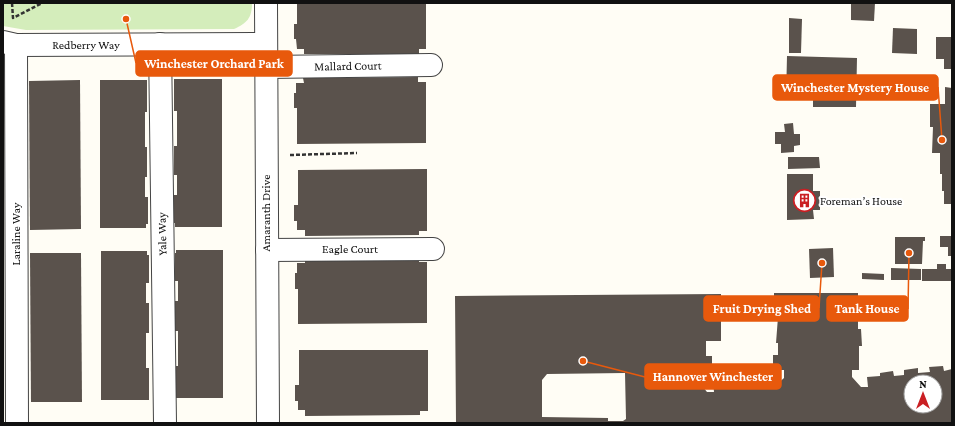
<svg xmlns="http://www.w3.org/2000/svg" width="955" height="426" viewBox="0 0 955 426" font-family="'Crimson Pro',serif">
  <rect width="100%" height="100%" fill="#fffdf5"/>
  <!-- green -->
  <path fill="#d4edbb" d="M3,3H252C252,18 247,23 234,29L26,30L3,26Z"/>
  <!-- building -->
  <g fill="#5a524c" fill-rule="evenodd">
    <path d="M297,3H426V49H419V54H304V49H297L296,39H294V24H297Z"/>
    <path d="M851,3H875L874,21L851,20Z"/>
    <path d="M789,18L802,19L801,53H789Z"/>
    <path d="M893,28L917,29V54L892,53Z"/>
    <path d="M936,37H952V69H944V59H936Z"/>
    <path d="M787,56L857,58L856,107H813V99H786Z"/>
    <path d="M418,77V82H426V143L297,144V108H294V93H296V83H304L303,78Z"/>
    <path d="M174,79H222V227H175V223H174V195H177V175H174V146H177V111H174Z"/>
    <path d="M80,80L81,229L30,230L29,81Z"/>
    <path d="M100,80H147V112H145V147H147V177H145V197H148V224H146V228H100Z"/>
    <path d="M945,87L952,88V204H944V191H942V174H940V153H932L933,127H930V104H945Z"/>
    <path d="M793,123L794,134H800V145L794,146V152L781,153V144H775V132H785L784,124Z"/>
    <path d="M788,157H819L820,168L788,169Z"/>
    <path d="M427,169V231H419V235L305,236V230H297V221H294V205H298V170Z"/>
    <path d="M787,174H813V191H820V210H813L814,219L787,220Z"/>
    <path d="M940,236H952V256H948V247H940Z"/>
    <path d="M895,237H925V241H923L922,264H895Z"/>
    <path d="M833,248L834,277L810,278L809,249Z"/>
    <path d="M176,250H223V398H175V366H178V331H175V301H178V281H175V253H176Z"/>
    <path d="M101,251H147V255H149V283H146V303H149V333H146V368H149V400H101Z"/>
    <path d="M30,253H81L82,402H31Z"/>
    <path d="M305,258H419V262H427V323L298,324V289H295V273H297V263H305Z"/>
    <path d="M937,264H946V269H951V281H922V269H937Z"/>
    <path d="M891,268L921,269V280H891Z"/>
    <path d="M862,273L884,274V280L862,279Z"/>
    <path d="M774,293H858V329H861L862,346H859V370H852V377L861,387H868L867,377L880,376V373L893,371L894,376L904,375V370L918,368V373L930,372L929,367L943,366L944,371L952,369V423H456L455,296L721,294V341H706V356H712V374H698V381L707,392H714L713,381H726V383H751V381H768V387H774L784,378V370H773V355H778V343H776L778,317H774ZM625,373L626,419L623,421H608V418L542,417V380L547,374ZM911,382H935V406H911Z"/>
    <path d="M299,350H428V411H420V415L305,416V410H298V401H295V385H299Z"/>
  </g>
  <g fill="none" stroke-linecap="round" stroke-linejoin="round">
    <defs>
      <g id="minor">
        <path d="M266,3L268,423"/>
        <path d="M3,42L16,45L266,44"/>
        <path d="M160,44L165,423"/>
        <path d="M16,45L17,423"/>
        <path d="M266,67L431,65"/>
        <path d="M267,250L433,249"/>
      </g>
    </defs>
    <!-- minor casing -->
    <use href="#minor" stroke="#444" stroke-width="24"/>
    <!-- path -->
    <g stroke="#333" stroke-width="2.5" stroke-dasharray="4 2" stroke-linecap="butt">
      <path d="M12,3L13,18L42,3"/>
      <path d="M290,155L357,153"/>
    </g>
    <!-- minor -->
    <use href="#minor" stroke="#fff" stroke-width="22"/>
  </g>
  <!-- icons -->
  <defs>
    <symbol id="building-ring" viewBox="-11 -11 22 22"><circle r="9.5" fill="#fff" stroke="#ca1f23" stroke-width="1.5"/><path d="M-4-6H4V6H1V3H-1V6H-4ZM-2.5-4.3h1.7v1.8h-1.7ZM.8-4.3h1.7v1.8H.8ZM-2.5-1h1.7V.8h-1.7ZM.8-1h1.7V.8H.8Z" fill="#ca1f23"/></symbol>
  </defs>
  <g fill-rule="evenodd">
    <use href="#building-ring" x="792" y="188" width="25" height="25"/>
  </g>
  <g text-anchor="middle" stroke-width="4" stroke-linejoin="round" paint-order="stroke">
    <!-- street labels -->
    <g font-size="12" fill="#111" stroke="#fff">
      <text x="86" y="49">Redberry Way</text>
      <text transform="translate(348 66) rotate(-1)" y="4">Mallard Court</text>
      <text transform="translate(266 213) rotate(-90)" y="4">Amaranth Drive</text>
      <text transform="translate(16 234) rotate(-90)" y="4">Laraline Way</text>
      <text transform="translate(162 234) rotate(-91)" y="4">Yale Way</text>
      <text x="350" y="253">Eagle Court</text>
    </g>
    <!-- poi labels -->
    <g font-size="12" fill="#111" stroke="#fff" text-anchor="start">
      <text x="820" y="205">Foreman’s House</text>
    </g>
  </g>
  <!-- callouts -->
  <path fill="none" stroke="#e8590c" stroke-width="1.5" d="M126 19L136 63M942 140L938 87M822 263L819 308M909 253L908 309M583 361L645 377"/>
  <g fill="#e8590c" stroke="#fff" stroke-width="1.5">
    <circle cx="126" cy="19" r="4"/>
    <circle cx="942" cy="140" r="4"/>
    <circle cx="822" cy="263" r="4"/>
    <circle cx="909" cy="253" r="4"/>
    <circle cx="583" cy="361" r="4"/>
  </g>
  <g fill="#e8590c" stroke="#e8590c" stroke-width="1.5">
    <rect x="136" y="51" width="156" height="25" rx="4"/>
    <rect x="773" y="75" width="165" height="25" rx="4"/>
    <rect x="704" y="296" width="115" height="25" rx="4"/>
    <rect x="827" y="296" width="81" height="25" rx="4"/>
    <rect x="645" y="364" width="136" height="25" rx="4"/>
  </g>
  <g font-size="13" text-anchor="middle" font-weight="bold" fill="#fff">
    <text x="214" y="68">Winchester Orchard Park</text>
    <text x="855" y="92">Winchester Mystery House</text>
    <text x="762" y="313">Fruit Drying Shed</text>
    <text x="867" y="313">Tank House</text>
    <text x="713" y="381">Hannover Winchester</text>
  </g>
  <!-- border -->
  <rect width="955" height="426" fill="none" stroke="#111111" stroke-width="8"/>
  <!-- north arrow -->
  <g transform="translate(923 394)"><circle r="19" fill="#ffffff" stroke="#a0a0a0"/>
  <path d="M0-3L7 15L0 10L-7 15Z" fill="#ca1f23"/>
  <text y="-6" font-size="11" font-weight="bold" text-anchor="middle" fill="#111111">N</text>
  </g>
</svg>
